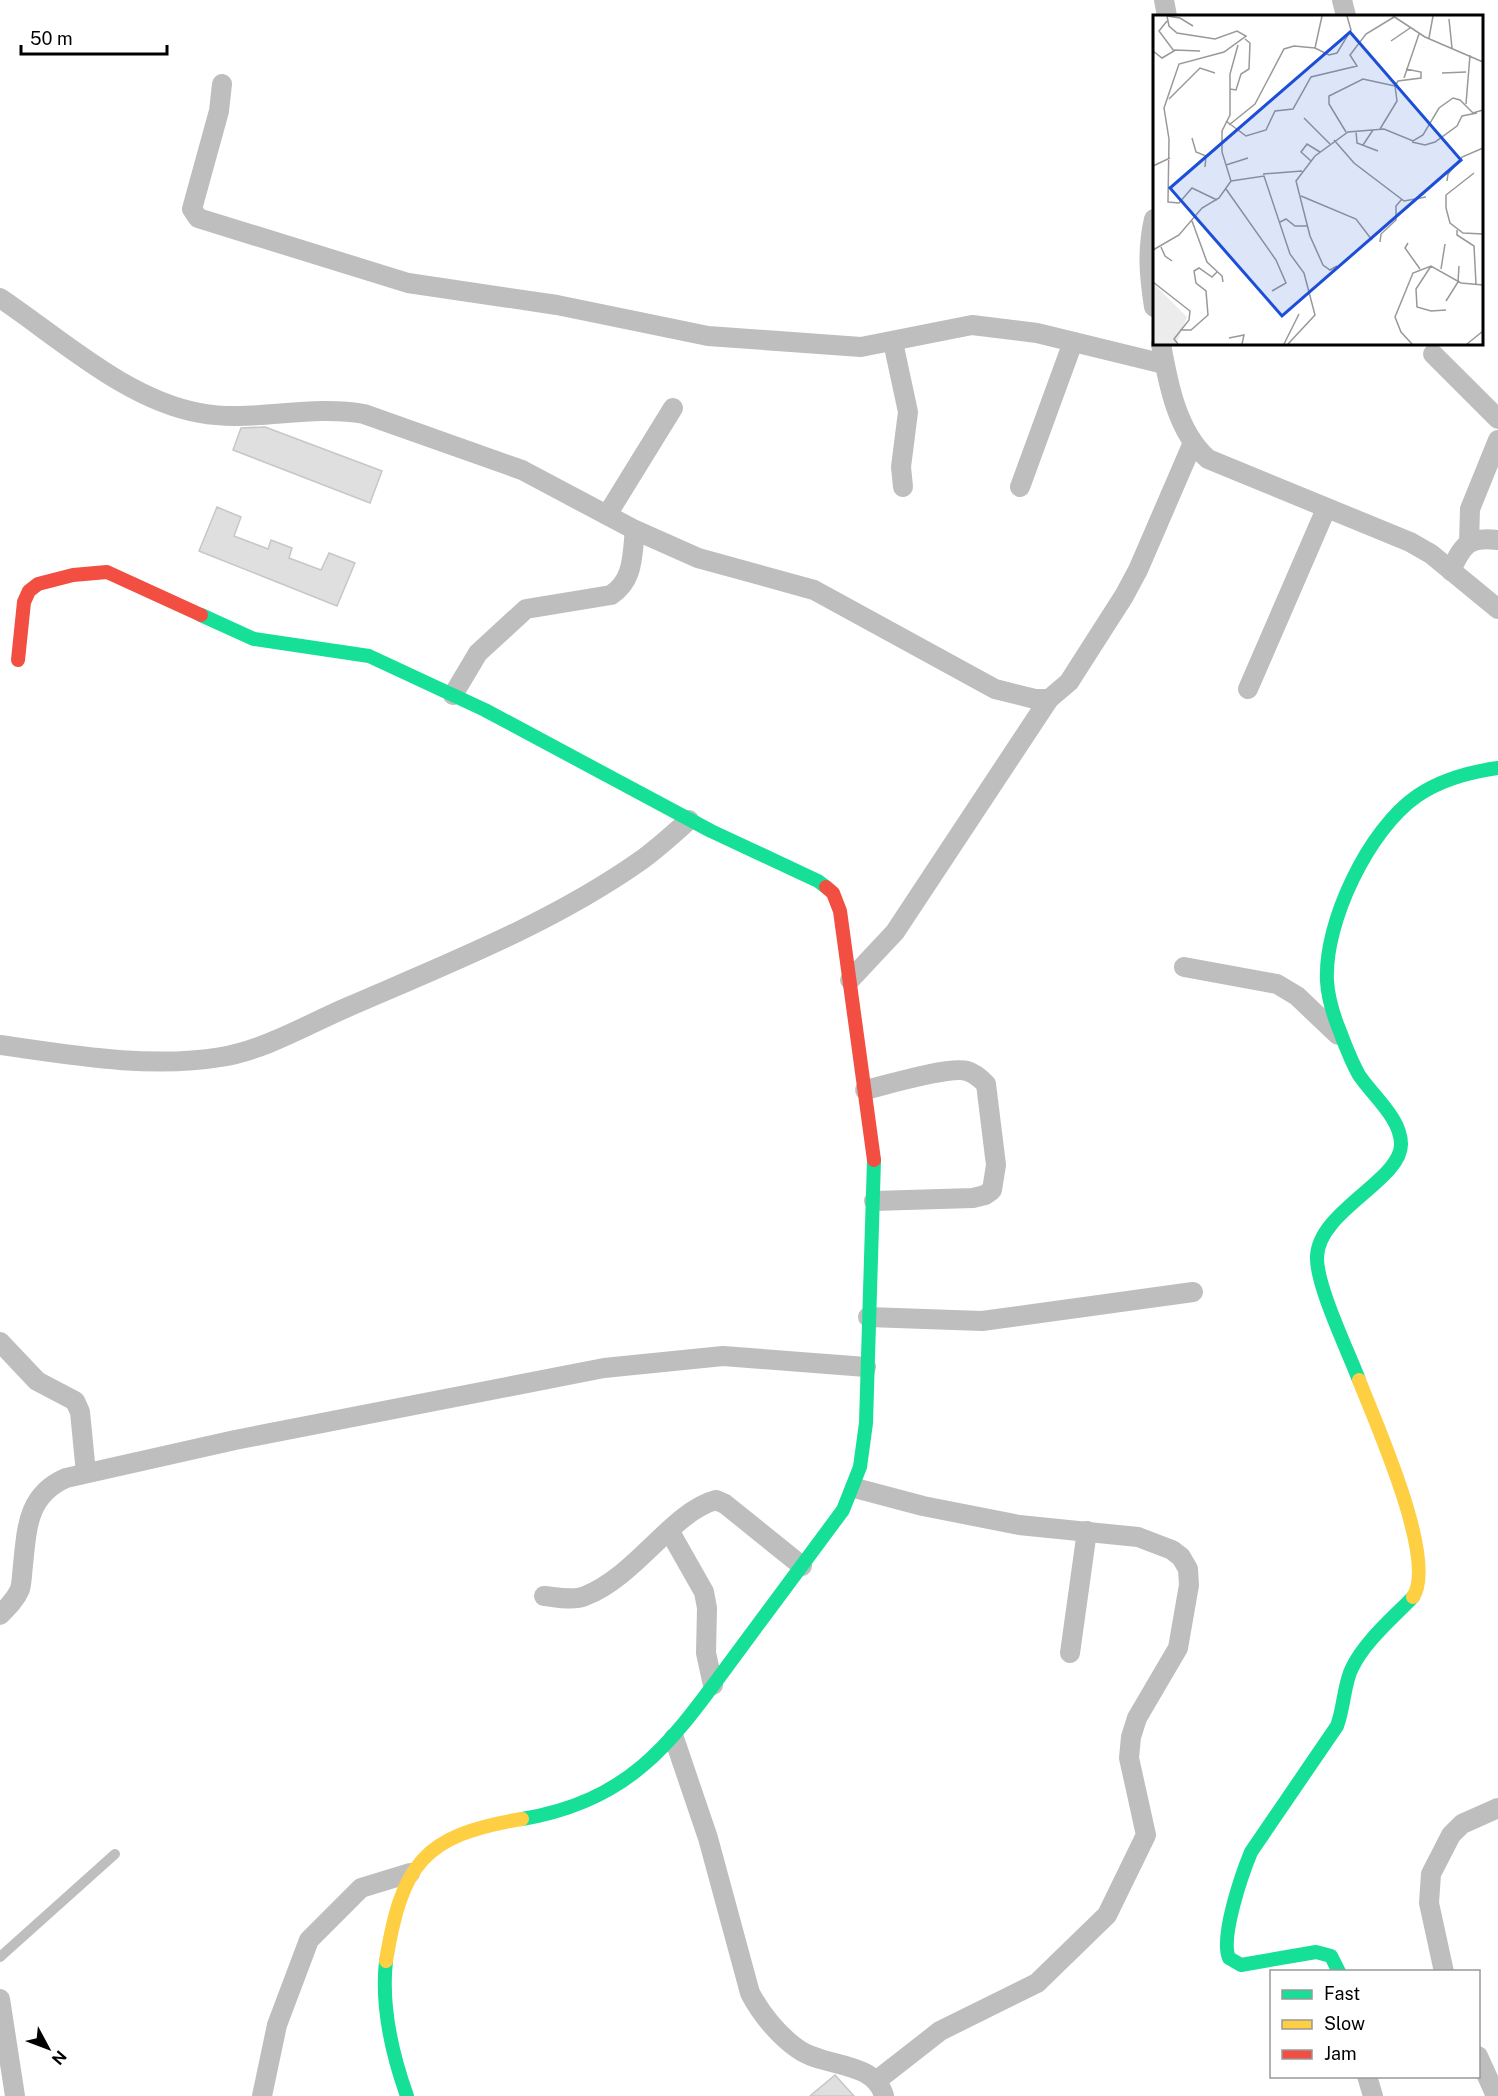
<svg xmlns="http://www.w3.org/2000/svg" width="1498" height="2096" viewBox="0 0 1498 2096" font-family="'Public Sans',sans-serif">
  <rect width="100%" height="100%" fill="#fff"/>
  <!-- building -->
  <g fill="#dfdfdf" stroke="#c7c7c7" stroke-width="1.5">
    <path d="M265,427L382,471L370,503L233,450L241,428Z"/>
    <path d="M217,507L241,517L234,536L268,549L271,540L292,548L289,558L321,570L329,553L355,563L337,606L199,551Z"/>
    <path d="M835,2075L854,2096H810Z"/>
  </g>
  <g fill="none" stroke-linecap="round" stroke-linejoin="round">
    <!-- lane -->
    <path stroke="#bebebe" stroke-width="10" d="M0,1957L115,1854"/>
    <!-- street -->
    <g stroke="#bebebe" stroke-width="20">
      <path d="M1164,0L1167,16"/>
      <path d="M1342,0L1346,16"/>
      <path d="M222,84L219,111L192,209L198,218L408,283L557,305L708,336L861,347L972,325L1037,333L1164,364"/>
      <path d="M1154,219C1147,250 1149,275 1154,307"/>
      <path d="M0,298C61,339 127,400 200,413C252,423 309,404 364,414L522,470L635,530L698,558L814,590L995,689L1035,699H1049L1069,682L1124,596L1138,570L1192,445"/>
      <path d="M893,342L908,412L901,467L903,487"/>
      <path d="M1161,344C1168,383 1177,432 1208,459L1410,542L1431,554L1498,609"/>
      <path d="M1433,354L1498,419"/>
      <path d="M1020,487L1073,342"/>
      <path d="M607,515L673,408"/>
      <path d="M1469,543L1470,509L1498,440"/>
      <path d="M1451,571C1462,545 1469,536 1498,540"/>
      <path d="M1248,689L1326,509"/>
      <path d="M453,695L478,653L526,609L611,595C634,580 632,556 635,530"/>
      <path d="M1184,967L1277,984L1297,996L1338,1035"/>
      <path d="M850,980L895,932L1049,699"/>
      <path d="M0,1045C71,1055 150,1069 221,1057C265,1050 308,1024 348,1007C447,964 552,923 640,861C657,849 673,834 689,820"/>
      <path d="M865,1090C886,1085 949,1066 967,1071C974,1073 981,1079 986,1084L996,1165L992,1190L985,1195L973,1198L874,1201"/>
      <path d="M868,1317L982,1321L1193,1292"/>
      <path d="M0,1342L37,1381L75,1401L80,1412L86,1473"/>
      <path d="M855,1488L923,1506L1019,1525L1138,1537L1172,1550L1181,1557L1188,1569L1189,1585L1178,1648L1137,1718L1131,1737L1129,1758L1146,1835L1107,1915L1037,1983L940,2031L876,2081"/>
      <path d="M670,1532L704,1592L707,1608L706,1653L713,1685"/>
      <path d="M544,1596C556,1597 573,1601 585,1596C635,1577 673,1511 716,1500L725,1504L802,1566"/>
      <path d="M0,1615C8,1607 16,1599 20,1589C22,1582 22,1573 23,1565C27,1528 27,1495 66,1478L235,1440L604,1368L723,1356L866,1367"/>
      <path d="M1070,1653L1087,1531"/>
      <path d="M674,1738L708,1838L750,1993C761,2014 779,2036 798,2049C824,2068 874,2060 884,2096"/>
      <path d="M1444,1972L1429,1903L1431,1874L1451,1835L1462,1824L1498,1808"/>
      <path d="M0,1999L15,2096"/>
      <path d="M1478,2056L1496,2096"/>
      <path d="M1367,2076L1373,2096"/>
      <path d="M262,2096L277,2025L309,1940L361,1888L410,1873"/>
    </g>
    <!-- fast -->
    <g stroke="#16e098" stroke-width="14">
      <path d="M201,615L254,639L369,656L485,710L711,831L818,881L826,887"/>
      <path d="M1359,1380C1348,1351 1316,1285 1317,1257C1318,1211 1402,1180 1401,1144C1401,1118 1372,1095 1359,1075C1351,1061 1345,1045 1339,1029C1333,1014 1328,998 1327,981C1324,922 1369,829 1417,796C1442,779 1469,772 1498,768"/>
      <path d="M522,1819C637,1800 676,1735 740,1649C774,1603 809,1556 843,1510L860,1467L866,1423L874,1160"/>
      <path d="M386,1961C381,2006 392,2054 407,2096"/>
      <path d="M1339,1972L1331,1956L1316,1952L1241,1965L1229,1958C1220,1937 1242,1874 1251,1852L1337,1726C1344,1708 1344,1683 1352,1668C1365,1641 1393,1618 1413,1597"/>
    </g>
    <!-- slow -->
    <g stroke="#ffcf43" stroke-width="14">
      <path d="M1359,1380C1375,1422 1438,1560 1413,1597"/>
      <path d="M386,1961C402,1864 423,1835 522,1819"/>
    </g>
    <!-- jam -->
    <g stroke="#f24e42" stroke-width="14">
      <path d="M18,660L24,602L29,591L38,584L73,575L107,572L201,615"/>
      <path d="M826,887L833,893L840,911L874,1160"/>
    </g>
  </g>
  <!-- overview -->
  <g transform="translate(1153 15)">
    <rect width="330" height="330" fill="#fff"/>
    <path d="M0,268L34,302L23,329H0Z" fill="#ececec"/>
    <path fill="none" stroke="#999" stroke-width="1.5" d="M14,1L16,11L24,18L62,24L84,16L93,21L71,37L26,49L11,93L16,124L15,187L26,188L39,173L64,185M14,1L27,3L40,11M240,1L272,22L330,47M296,4L299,33M276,23L280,1M238,26L257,13M162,33L169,1M21,35L47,36M0,36L9,43L21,36L6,16L14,6M289,58L313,57M251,63L266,19M77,74L83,75L88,59L96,54L97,28L92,24M16,84L47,53L62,58M313,89L317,40M151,103L177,129M73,106L93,121L113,115L122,96L140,94L158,62L204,51L197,40L213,19L241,2M76,110L102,89L131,34L141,31L162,33L176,40L184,38L198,15L194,1M227,114L244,86L242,71L245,66L268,63V57L253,54M203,116L204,128L225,136M193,117L176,89V81L210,64L242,71M39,123L43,137L53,141L52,152M181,125L201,148L251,186L273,182M259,127L272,130L282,127L304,111L309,101L324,98M210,130L220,115M158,146L148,137L154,129L167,137M73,150L95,143M0,151L17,143M321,158L293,180V193L297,208L310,218L330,219M110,159L149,156M78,166L111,161L137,239L151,258L162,300L135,329M294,166L295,159L309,142L330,133M73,174L123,245L133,268L119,276M148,181L203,204L219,225M39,206L54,247L69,261L70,267M127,207L133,204L142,211H155M304,215V220L321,231L323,269M227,227L228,219L243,205V191L249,184M255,228L252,233L267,254M8,232L12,241L19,246M0,235L26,220L49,193L66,183L78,166L69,137V116L77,100V59L85,30M184,251L177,255L170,250L157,221L143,166L162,141L195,117L231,114L260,126L270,120L286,93L300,83L307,85L320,98L330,95M278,251L263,274L264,292L278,296L293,295M288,254L292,229M0,267L37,296L36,305L21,324L25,329M330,272V314M293,286L305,267L306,251M27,315H38L55,300L53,276L43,268L41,256L46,253L59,262L64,257M76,323L91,320L89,329M131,329L146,299M259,329L248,317L242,302L260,258L278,251L308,268L330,270M314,329L330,316"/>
    <path fill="#1d4ed8" fill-opacity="0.15" stroke="#1d4ed8" stroke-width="3" d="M197,17L308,145L129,301L17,173Z"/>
    <rect width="330" height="330" fill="none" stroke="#000" stroke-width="3"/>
  </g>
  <!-- legend -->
  <rect x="1270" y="1970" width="210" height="108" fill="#ffffff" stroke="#999999" stroke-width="1.5"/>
  <rect x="1282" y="1990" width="30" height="9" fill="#16e098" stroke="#999999" stroke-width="1.5"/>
  <text x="1324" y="2000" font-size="18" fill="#000000">Fast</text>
  <rect x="1282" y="2020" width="30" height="9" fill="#ffcf43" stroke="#999999" stroke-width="1.5"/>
  <text x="1324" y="2030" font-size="18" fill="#000000">Slow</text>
  <rect x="1282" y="2050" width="30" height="9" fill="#f24e42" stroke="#999999" stroke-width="1.5"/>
  <text x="1324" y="2060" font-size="18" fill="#000000">Jam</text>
  <!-- north arrow -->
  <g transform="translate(48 2048) rotate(131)" stroke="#ffffff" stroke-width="4.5" paint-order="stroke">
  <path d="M0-4.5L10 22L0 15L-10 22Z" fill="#000000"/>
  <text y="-9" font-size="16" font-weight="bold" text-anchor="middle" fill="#000000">N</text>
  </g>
  <!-- scale -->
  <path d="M21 45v9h146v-9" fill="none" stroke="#000000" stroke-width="3"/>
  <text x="30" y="45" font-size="18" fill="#000000" stroke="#ffffff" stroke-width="4.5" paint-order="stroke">50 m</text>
</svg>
